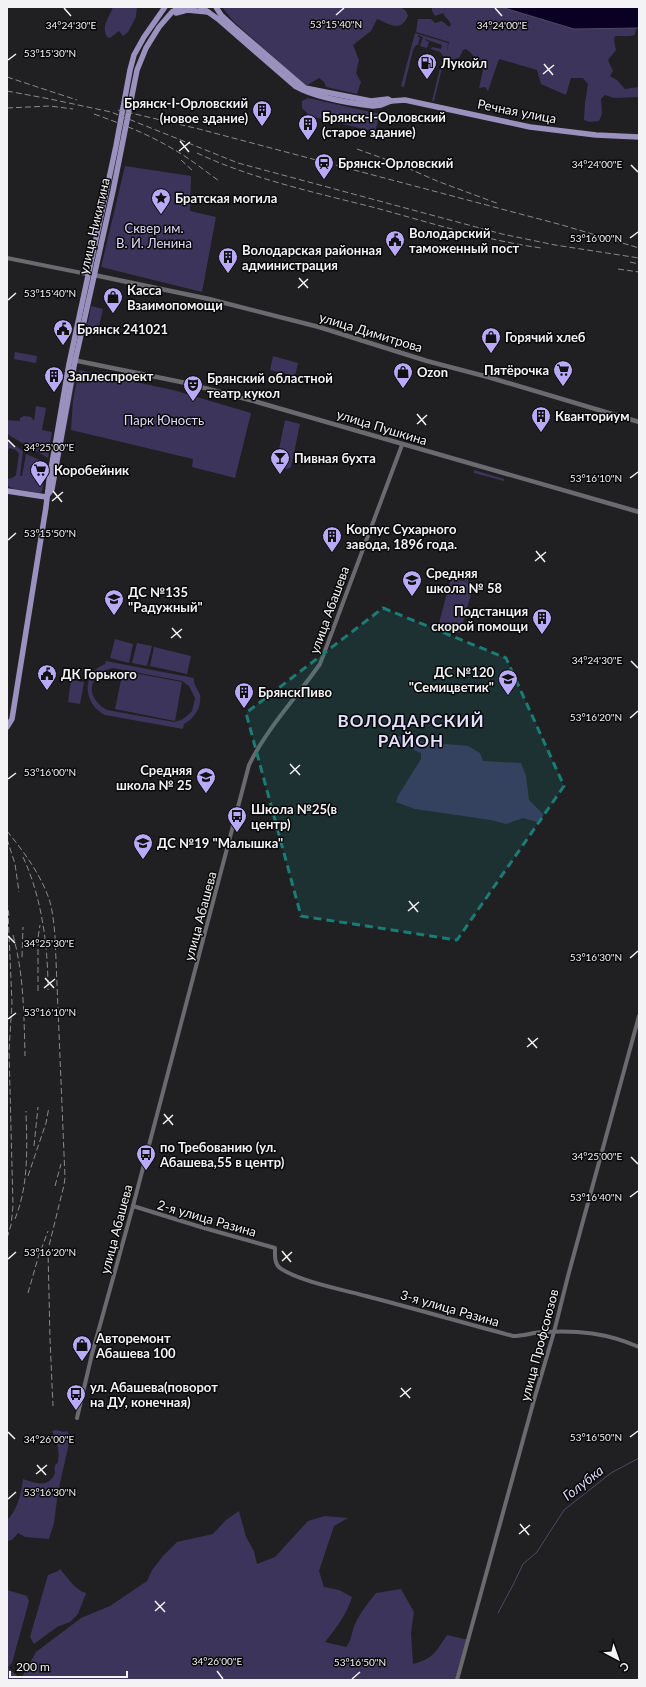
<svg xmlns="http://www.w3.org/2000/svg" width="646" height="1687" viewBox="0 0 646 1687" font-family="Lato,sans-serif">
  <rect width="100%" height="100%" fill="#201f22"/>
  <!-- green -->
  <g fill="#3d345b" fill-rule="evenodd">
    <path d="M113,7H137L136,17L128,32L123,36L119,31L110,38L107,37C101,25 109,18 113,7Z"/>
    <path d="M222,7H401L406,11L408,16C400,33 390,24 377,19L371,31L353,45L359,60L356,73L361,82L357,94L326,87L324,82L319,78L306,86L234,22Z"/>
    <path d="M432,7H501L574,29L636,28L635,35L630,36H615L614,40L616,50L608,60L613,71L610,76L617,80L625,89L639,87V97L614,98L605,95L601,99L602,114L599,121L590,122L584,120L585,103L588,84L583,78H571L566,95L541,84L537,70L499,59L488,91L485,87L479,88L483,70L471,53L466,49L463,50L459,58L450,60H444L434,101H432L443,56L440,52L431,49L432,47L441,49L442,45L425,39V40L429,42L427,48L420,46L423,37L418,35V37H420L418,45H416L413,50L404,87L401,86L415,33L448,43L447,51L449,42L416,32L418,19H431L435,23L442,21L449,27L451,25C450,20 445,18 443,13L435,16L432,11Z"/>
    <path d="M308,98L380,114L375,132L310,116L302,108V101Z"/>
    <path d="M125,166L191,176L190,211L216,217L202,292L101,267Z"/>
    <path d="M91,306L103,309L98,330L87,327Z"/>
    <path d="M15,352L37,356L36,363L14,359Z"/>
    <path d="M273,356L298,363L295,376L270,370Z"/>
    <path d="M75,369L77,370L62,450L60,449Z"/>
    <path d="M79,370L173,390L251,413L235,478L192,467L193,459L71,430L73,400Z"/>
    <path d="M36,406L46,408L42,430L52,432L48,458L7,434V420L20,421V418L24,416L31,417L34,421Z"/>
    <path d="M285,420L300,424L291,467C286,471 280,468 276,464Z"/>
    <path d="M7,442H10L23,451L20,476H22L26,454L47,463L42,491L40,493L13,489L7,485V479L12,478L16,475L19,454L16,450L9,448L7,455Z"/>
    <path d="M474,470L504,479V481L474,473Z"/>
    <path d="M459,573L469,576L468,582L457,578Z"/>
    <path d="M451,578L474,584L460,633L438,627Z"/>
    <path d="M115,639L133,644L129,663L110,658Z"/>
    <path d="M137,643L152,646L147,666L132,663Z"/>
    <path d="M154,647L191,656L187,674L150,666Z"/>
    <path d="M106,661L194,678C193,685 198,689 200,695C202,707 194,719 184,724L183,729L105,715C83,704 81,673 105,664ZM113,668L182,681L189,686L195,698L192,711L187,716L181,720L174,722L107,710C84,697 88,674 113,668Z"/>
    <path d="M123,671L182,682L175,721L115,709Z"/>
    <path d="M71,680L84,682L80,704L68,702Z"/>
    <path d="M389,734L424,742L468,746L480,753L483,761L521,763L526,776L529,800L543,814L541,823L523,818L506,824L491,820L415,809L396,802L398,796L421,759V753L397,742Z"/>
    <path d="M56,1430L64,1432L67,1431L70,1436V1439L58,1492L54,1523L49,1539L25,1537L18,1533L12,1540L7,1541V1520C18,1510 21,1493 23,1479C34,1483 49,1489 55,1473C55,1471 54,1468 55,1466C56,1462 57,1466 58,1461C60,1450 56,1440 52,1431Z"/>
    <path d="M239,1511L246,1537L254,1551L257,1564L275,1557L308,1521L325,1516L348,1518L334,1526L319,1571L324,1587L339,1590L352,1597C348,1612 335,1630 325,1642L346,1647C352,1640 351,1633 355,1624C360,1613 368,1603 376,1593L401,1589L414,1612L411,1633L413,1664C434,1658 435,1653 447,1635L469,1640L457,1680H7V1590L27,1596L29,1601L12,1663L8,1668L21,1679L36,1652L81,1618L110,1606L147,1581L152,1570L163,1556L177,1542L213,1534L226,1520Z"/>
    <path d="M60,1569C67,1577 76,1591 86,1593L78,1614L70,1622L57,1627L34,1644L30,1637L48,1575L58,1571Z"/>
  </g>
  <!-- water -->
  <path fill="#0a0023" stroke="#504962" d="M501,7H639V28L574,29Z"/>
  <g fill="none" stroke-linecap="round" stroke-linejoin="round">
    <!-- stream -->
    <path stroke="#504962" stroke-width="1" d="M498,1613L513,1585L523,1564L537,1552L564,1510L611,1473L639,1458"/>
    <!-- tertiary -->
    <g stroke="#6b6a6e" stroke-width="4">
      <path d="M7,258L87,274"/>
      <path d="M133,1206L204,1228L275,1248C275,1255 274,1263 280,1268C298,1281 344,1290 366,1296C416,1309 464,1323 513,1336C524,1336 534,1332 544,1332C578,1330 607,1333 639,1347"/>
      <path d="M77,1418L92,1354L133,1206L249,765C267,728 296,698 320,664L402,445"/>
      <path d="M457,1680L534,1400L554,1332L568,1276L639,1016"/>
    </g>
    <!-- secondary -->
    <g stroke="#6b6a6e" stroke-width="4.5">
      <path d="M94,275L209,299L319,327L427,361L488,377L639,422"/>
      <path d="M73,360L186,383L257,402L639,512"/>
    </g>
    <!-- primary -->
    <g stroke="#9a91be" stroke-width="5.5">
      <path d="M201,7L218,19L295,86C316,98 349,103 373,106L381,105L391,101"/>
      <path d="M216,7L221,15L234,27L305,88L371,101L388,99L391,101L405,100L530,127L596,135L639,137"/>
      <path d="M176,13L187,10L208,12"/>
      <path d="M7,491L46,497"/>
      <path d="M46,497L52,489L74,366L113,191L137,70L146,48L159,27L172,12L181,7"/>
      <path d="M7,727L12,719L46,507L49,481L69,364L116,146L130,70L134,55L144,37L165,7"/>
    </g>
    <!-- rail -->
    <g stroke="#8a898c" stroke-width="1" stroke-dasharray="6 3" stroke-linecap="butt">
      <path d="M7,77L77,100"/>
      <path d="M7,91L50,99L111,112L238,163L502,234L555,245L639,258"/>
      <path d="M7,108L50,106L73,109"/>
      <path d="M118,110L199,129L562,225L639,248"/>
      <path d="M94,114C122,124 148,134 173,149C189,158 204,170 219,181"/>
      <path d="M357,149L396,163L437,181L499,204"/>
      <path d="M197,153C252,179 317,193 376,208C431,223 485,240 541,248"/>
      <path d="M181,160L193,171"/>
      <path d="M630,262L639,264"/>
      <path d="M618,269L639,272"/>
      <path d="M7,831C24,852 42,876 50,902C53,913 54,925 55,936L65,1178L64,1185L48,1250L50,1339L53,1406"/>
      <path d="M7,839L15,864L19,892"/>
      <path d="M23,857C42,898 48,946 48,990"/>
      <path d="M7,901L9,916"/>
      <path d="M13,935C24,975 24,1016 25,1056"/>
      <path d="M22,957L23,927"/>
      <path d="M38,991V938L40,925"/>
      <path d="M34,1146L38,1107"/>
      <path d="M28,1176L46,1123L49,1107"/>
      <path d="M55,1186L61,1164"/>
      <path d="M15,1219C29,1184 27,1148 26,1111"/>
      <path d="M7,1238L11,1225L13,1206L9,1051L12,1003L8,911"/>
      <path d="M28,1293L38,1258L48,1231"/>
    </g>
  </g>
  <!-- marked area -->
  <path fill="#1a7c75" fill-opacity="0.2" stroke="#1a7c75" stroke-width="3" stroke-dasharray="8 5" stroke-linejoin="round" d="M383,608L506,658L564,786L457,940L301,916L246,713Z"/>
  <!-- ticks -->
  <path fill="none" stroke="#f3f2f5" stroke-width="1.5" d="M64,8L71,16M495,8L502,16M336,15L344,8M8,60L16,54M544,64L553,75M543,74L554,65M180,141L189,152M179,151L190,142M631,165L638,172M630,238L638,232M299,278L308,288M298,288L308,279M8,300L16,293M417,414L426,425M417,424L427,415M8,440L15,447M630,478L638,472M53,491L62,502M52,501L63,492M8,540L16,533M536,551L545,562M535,561L546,552M172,628L181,638M171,638L182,629M631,661L638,668M630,718L638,711M290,764L300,775M290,774L300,765M8,779L16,773M409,901L418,912M408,911L419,902M8,936L15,943M630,958L638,951M45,978L54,988M44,988L55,979M8,1019L16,1013M528,1038L537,1048M527,1047L538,1038M164,1114L173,1125M163,1124L173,1115M631,1157L638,1164M630,1197L638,1191M282,1251L291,1262M8,1259L16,1252M282,1261L292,1252M401,1388L410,1398M400,1397L411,1388M8,1432L15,1439M630,1437L638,1431M37,1465L46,1475M36,1474L47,1465M8,1499L16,1492M520,1524L529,1535M519,1534L530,1525M155,1601L165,1612M155,1611L165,1602M217,1671L223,1679M352,1679L360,1672"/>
  <!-- icons -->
  <defs>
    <symbol id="fuel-pin" viewBox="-11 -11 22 30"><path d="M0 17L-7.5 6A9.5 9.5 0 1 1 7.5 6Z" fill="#b9aaf7" stroke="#09090a"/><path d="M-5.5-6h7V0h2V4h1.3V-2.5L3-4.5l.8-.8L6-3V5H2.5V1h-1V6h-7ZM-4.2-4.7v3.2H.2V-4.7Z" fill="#111"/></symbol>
    <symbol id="building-pin" viewBox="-11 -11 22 30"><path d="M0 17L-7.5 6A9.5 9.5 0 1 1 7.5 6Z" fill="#b9aaf7" stroke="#09090a"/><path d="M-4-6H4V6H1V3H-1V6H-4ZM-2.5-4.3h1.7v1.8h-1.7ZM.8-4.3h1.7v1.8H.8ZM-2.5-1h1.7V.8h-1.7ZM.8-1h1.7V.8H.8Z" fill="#111"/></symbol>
    <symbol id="station-pin" viewBox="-11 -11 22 30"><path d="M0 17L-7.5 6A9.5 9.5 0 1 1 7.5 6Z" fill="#b9aaf7" stroke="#09090a"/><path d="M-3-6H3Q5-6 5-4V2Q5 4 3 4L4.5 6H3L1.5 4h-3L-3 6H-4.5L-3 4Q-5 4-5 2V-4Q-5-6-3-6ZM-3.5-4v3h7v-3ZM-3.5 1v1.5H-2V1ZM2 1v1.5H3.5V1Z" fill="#111"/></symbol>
    <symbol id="sight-pin" viewBox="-11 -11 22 30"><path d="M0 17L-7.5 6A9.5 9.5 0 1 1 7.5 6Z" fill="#b9aaf7" stroke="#09090a"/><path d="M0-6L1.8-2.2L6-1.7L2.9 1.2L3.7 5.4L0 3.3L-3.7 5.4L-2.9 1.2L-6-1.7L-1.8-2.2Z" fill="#111"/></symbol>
    <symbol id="civic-pin" viewBox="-11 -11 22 30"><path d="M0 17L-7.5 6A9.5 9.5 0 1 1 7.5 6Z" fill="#b9aaf7" stroke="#09090a"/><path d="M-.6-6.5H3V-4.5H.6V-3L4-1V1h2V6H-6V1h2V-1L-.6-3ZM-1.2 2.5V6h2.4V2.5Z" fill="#111"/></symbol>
    <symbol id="shop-pin" viewBox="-11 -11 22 30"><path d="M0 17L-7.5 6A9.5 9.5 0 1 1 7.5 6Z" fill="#b9aaf7" stroke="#09090a"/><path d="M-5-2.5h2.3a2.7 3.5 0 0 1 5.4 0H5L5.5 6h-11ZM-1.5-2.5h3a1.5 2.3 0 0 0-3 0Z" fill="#111"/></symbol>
    <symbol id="supermarket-pin" viewBox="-11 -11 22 30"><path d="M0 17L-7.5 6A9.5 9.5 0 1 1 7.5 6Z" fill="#b9aaf7" stroke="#09090a"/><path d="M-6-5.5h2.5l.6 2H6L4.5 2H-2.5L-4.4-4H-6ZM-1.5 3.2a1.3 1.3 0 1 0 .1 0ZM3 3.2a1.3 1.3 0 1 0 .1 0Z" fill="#111"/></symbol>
    <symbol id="theatre-pin" viewBox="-11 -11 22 30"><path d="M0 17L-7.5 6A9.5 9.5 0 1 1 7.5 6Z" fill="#b9aaf7" stroke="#09090a"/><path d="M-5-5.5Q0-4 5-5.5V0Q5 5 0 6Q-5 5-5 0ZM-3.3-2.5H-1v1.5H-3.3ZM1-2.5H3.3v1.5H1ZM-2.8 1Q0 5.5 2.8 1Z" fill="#111"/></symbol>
    <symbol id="bar-pin" viewBox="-11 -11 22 30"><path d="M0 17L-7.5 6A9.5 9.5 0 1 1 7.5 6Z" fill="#b9aaf7" stroke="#09090a"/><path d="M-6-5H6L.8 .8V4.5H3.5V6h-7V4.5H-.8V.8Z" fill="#111"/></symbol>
    <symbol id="school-pin" viewBox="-11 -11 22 30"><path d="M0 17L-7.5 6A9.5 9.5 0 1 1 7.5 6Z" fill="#b9aaf7" stroke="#09090a"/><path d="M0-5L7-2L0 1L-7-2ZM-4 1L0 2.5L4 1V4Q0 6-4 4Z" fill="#111"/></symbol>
    <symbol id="bus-pin" viewBox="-11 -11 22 30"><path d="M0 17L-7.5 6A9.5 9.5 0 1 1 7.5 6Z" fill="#b9aaf7" stroke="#09090a"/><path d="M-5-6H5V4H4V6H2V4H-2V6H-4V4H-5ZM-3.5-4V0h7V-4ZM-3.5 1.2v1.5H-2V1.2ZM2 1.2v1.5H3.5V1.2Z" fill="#111"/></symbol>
  </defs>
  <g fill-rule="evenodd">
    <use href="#fuel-pin" x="416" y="52" width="22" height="30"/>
    <use href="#building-pin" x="251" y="99" width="22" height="30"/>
    <use href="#building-pin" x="297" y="113" width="22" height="30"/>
    <use href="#station-pin" x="313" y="152" width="22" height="30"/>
    <use href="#sight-pin" x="150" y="187" width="22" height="30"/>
    <use href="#civic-pin" x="384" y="229" width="22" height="30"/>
    <use href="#building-pin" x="217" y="246" width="22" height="30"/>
    <use href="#shop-pin" x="102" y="286" width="22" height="30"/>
    <use href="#civic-pin" x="52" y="318" width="22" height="30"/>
    <use href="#shop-pin" x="480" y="326" width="22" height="30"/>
    <use href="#supermarket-pin" x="552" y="359" width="22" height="30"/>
    <use href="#shop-pin" x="392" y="361" width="22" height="30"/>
    <use href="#building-pin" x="43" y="365" width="22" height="30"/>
    <use href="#theatre-pin" x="182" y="374" width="22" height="30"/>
    <use href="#building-pin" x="530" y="405" width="22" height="30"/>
    <use href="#bar-pin" x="269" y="447" width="22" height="30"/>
    <use href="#supermarket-pin" x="29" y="459" width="22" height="30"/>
    <use href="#building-pin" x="321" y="525" width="22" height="30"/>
    <use href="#school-pin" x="401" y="569" width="22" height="30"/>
    <use href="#school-pin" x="103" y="588" width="22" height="30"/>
    <use href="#building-pin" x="531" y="607" width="22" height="30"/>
    <use href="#civic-pin" x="36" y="663" width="22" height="30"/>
    <use href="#school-pin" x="497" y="668" width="22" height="30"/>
    <use href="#building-pin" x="233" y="681" width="22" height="30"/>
    <use href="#school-pin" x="195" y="766" width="22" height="30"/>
    <use href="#bus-pin" x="226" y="805" width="22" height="30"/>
    <use href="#school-pin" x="132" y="832" width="22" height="30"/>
    <use href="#bus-pin" x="135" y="1143" width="22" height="30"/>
    <use href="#shop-pin" x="71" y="1334" width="22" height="30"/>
    <use href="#bus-pin" x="65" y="1383" width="22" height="30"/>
  </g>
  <g text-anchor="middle" stroke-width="3" stroke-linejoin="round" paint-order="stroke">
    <!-- poi labels -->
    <g font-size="13" font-weight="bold" fill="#f3f2f5" stroke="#09090a" text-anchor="start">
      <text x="441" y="68">Лукойл</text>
      <text x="248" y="108" text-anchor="end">Брянск-I-Орловский<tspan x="248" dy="15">(новое здание)</tspan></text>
      <text x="322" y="122">Брянск-I-Орловский<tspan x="322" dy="15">(старое здание)</tspan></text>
      <text x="338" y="168">Брянск-Орловский</text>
      <text x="175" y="203">Братская могила</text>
      <text x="409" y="238">Володарский<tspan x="409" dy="15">таможенный пост</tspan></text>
      <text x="242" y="255">Володарская районная<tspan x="242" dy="15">администрация</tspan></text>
      <text x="127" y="295">Касса<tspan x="127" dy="15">Взаимопомощи</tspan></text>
      <text x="77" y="334">Брянск 241021</text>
      <text x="505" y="342">Горячий хлеб</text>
      <text x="549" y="375" text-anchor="end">Пятёрочка</text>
      <text x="417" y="377">Ozon</text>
      <text x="68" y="381">Заплеспроект</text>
      <text x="207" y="383">Брянский областной<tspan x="207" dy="15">театр кукол</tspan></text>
      <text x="555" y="421">Кванториум</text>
      <text x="294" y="463">Пивная бухта</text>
      <text x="54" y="475">Коробейник</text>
      <text x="346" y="534">Корпус Сухарного<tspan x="346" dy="15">завода, 1896 года.</tspan></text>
      <text x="426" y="578">Средняя<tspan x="426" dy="15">школа № 58</tspan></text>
      <text x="128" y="597">ДС №135<tspan x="128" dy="15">"Радужный"</tspan></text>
      <text x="528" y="616" text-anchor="end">Подстанция<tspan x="528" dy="15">скорой помощи</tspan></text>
      <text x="494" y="677" text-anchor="end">ДС №120<tspan x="494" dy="15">"Семицветик"</tspan></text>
      <text x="61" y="679">ДК Горького</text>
      <text x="258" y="697">БрянскПиво</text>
      <text x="192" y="775" text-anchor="end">Средняя<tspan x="192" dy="15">школа № 25</tspan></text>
      <text x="251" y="814">Школа №25(в<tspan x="251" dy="15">центр)</tspan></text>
      <text x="157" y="848">ДС №19 "Малышка"</text>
      <text x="160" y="1152">по Требованию (ул.<tspan x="160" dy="15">Абашева,55 в центр)</tspan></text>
      <text x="96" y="1343">Авторемонт<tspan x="96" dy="15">Абашева 100</tspan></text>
      <text x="90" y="1392">ул. Абашева(поворот<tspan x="90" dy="15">на ДУ, конечная)</tspan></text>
    </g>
    <!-- street labels -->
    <g font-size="13" fill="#f3f2f5" stroke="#09090a">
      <text transform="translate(517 111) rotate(11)" y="5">Речная улица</text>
      <text transform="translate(94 226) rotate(-77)" y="5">улица Никитина</text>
      <text transform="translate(371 332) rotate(17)" y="5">улица Димитрова</text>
      <text transform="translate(382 427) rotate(17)" y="5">улица Пушкина</text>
      <text transform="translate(329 610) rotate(-70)" y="5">улица Абашева</text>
      <text transform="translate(200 916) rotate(-75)" y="5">улица Абашева</text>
      <text transform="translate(207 1218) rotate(16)" y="5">2-я улица Разина</text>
      <text transform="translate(116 1229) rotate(-75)" y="5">улица Абашева</text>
      <text transform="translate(450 1308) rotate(16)" y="5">3-я улица Разина</text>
      <text transform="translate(539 1345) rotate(-75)" y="5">улица Профсоюзов</text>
    </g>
    <!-- park labels -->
    <g font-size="13" fill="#dfdafb" stroke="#09090a">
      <text x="154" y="233">Сквер им.<tspan x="154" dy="15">В. И. Ленина</tspan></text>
      <text x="164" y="425">Парк Юность</text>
    </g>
    <!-- water labels -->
    <g font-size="14" font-style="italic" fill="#dad5f6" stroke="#09090a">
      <text transform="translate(583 1483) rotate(-38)" y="5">Голубка</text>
    </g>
    <!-- district labels -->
    <g font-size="17" font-weight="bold" letter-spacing="1" fill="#e4dffd" stroke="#09090a">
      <text x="411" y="727">ВОЛОДАРСКИЙ<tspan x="411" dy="20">РАЙОН</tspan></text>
    </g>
  </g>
  <g font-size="10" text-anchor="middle" fill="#f3f2f5" stroke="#09090a" stroke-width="3" stroke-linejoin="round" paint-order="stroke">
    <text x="336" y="28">53°15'40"N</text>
    <text x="71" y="29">34°24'30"E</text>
    <text x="502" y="29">34°24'00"E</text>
    <text x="50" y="57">53°15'30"N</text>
    <text x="597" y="168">34°24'00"E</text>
    <text x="596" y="242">53°16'00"N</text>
    <text x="50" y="297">53°15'40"N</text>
    <text x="49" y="451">34°25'00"E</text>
    <text x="596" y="482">53°16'10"N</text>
    <text x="50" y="537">53°15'50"N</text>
    <text x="597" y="664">34°24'30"E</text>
    <text x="596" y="721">53°16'20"N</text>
    <text x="50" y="776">53°16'00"N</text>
    <text x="49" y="947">34°25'30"E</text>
    <text x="596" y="961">53°16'30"N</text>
    <text x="50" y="1016">53°16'10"N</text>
    <text x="597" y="1160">34°25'00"E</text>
    <text x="596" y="1201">53°16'40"N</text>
    <text x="50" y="1256">53°16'20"N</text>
    <text x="596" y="1441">53°16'50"N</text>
    <text x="49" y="1443">34°26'00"E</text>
    <text x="50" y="1496">53°16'30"N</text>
    <text x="217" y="1665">34°26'00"E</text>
    <text x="360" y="1666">53°16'50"N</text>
  </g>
  <!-- border -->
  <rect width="646" height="1687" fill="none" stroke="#f3f2f5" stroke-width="16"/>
  <!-- north arrow -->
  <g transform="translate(618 1659) rotate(139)" stroke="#09090a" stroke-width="3" paint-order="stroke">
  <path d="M0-3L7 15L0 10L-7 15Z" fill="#f3f2f5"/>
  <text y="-6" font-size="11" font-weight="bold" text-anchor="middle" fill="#f3f2f5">С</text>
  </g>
  <!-- scale -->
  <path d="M10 1671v6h117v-6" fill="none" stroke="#f3f2f5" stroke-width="2"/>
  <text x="16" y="1671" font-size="12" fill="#f3f2f5" stroke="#09090a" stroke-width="3" paint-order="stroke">200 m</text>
</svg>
